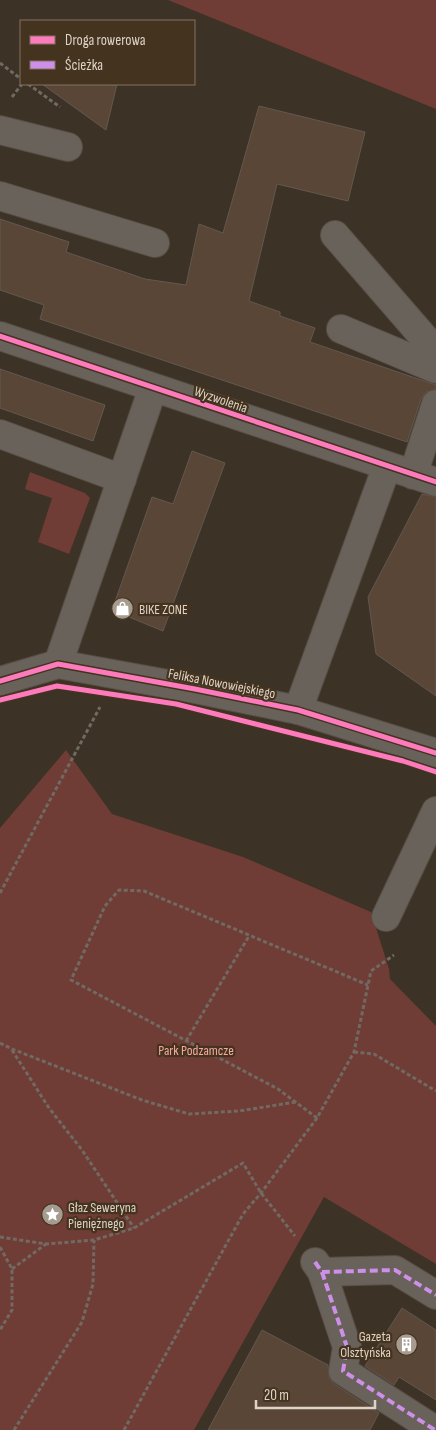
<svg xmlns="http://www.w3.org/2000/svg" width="436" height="1430" viewBox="0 0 436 1430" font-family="'Sofia Sans Condensed',sans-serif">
  <rect width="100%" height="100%" fill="#3c3226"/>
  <!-- green -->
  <g fill="#703c36">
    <path d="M168,0H436V109Z"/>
    <path d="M30,472L85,493L90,498L69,554L38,542L52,498L25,489Z"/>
    <path d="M66,750L112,814L243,857L371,912L389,969L390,979L436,1026V1264L324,1197L194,1430H0V828Z"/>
  </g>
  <!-- building -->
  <g fill="#5a4637" stroke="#625850">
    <path d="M42,84H117L106,130Z"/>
    <path d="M259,106L365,132L348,201L277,184L249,301L280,312V316L315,328L310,342L436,385V389L426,392L421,399L407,442L40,319L44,305L0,290V219L69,242L66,252L145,279L186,285L199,224L223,233Z"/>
    <path d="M0,369L105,405L93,441L0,408Z"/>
    <path d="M192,451L225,463L163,631L112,610L152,497L173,504Z"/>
    <path d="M422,494L436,497V696L376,654L368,597Z"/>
    <path d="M402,1308L436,1330V1400L399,1377L394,1385L365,1366Z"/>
    <path d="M262,1330L328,1365L329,1377L334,1384L379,1413L370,1430H208Z"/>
  </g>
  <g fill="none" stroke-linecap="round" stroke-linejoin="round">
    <defs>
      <g id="minor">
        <path d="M0,130L68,147"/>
        <path d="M0,196L155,243"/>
        <path d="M335,235L433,348L436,353"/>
        <path d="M341,329L436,369"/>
        <path d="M0,336L436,482"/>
        <path d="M0,434L122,479"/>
        <path d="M413,475L436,404"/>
        <path d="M58,664L153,388"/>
        <path d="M0,681L58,664L195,689L298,710L436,753"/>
        <path d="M298,710L387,466"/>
        <path d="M386,917L436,811"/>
        <path d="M315,1262L322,1272L395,1270L436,1295"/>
        <path d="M322,1272L347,1347L343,1371L435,1430"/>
      </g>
    </defs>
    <!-- minor casing -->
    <use href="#minor" stroke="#574e44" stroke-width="30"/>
    <!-- path -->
    <g stroke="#716a62" stroke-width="3" stroke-dasharray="4 2.5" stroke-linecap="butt">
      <path d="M0,63L21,79"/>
      <path d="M28,84L60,107"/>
      <path d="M12,97L22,84"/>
      <path d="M0,893L100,707"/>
      <path d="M186,1041L249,936"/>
      <path d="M0,1043L12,1049L142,1100L189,1114L239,1111L296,1102"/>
      <path d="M12,1050L49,1108L82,1150L134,1228"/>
      <path d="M354,1052L374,1054L436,1091"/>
      <path d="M317,1118L278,1089L71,980L105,906L119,890L144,891L368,985"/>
      <path d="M0,1237L46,1244L94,1240L134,1228L243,1163L261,1193L295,1236"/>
      <path d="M0,1247L12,1269V1310L0,1330"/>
      <path d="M12,1269L46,1244"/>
      <path d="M14,1430L82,1322L93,1284L94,1240"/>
      <path d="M124,1430L243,1214L261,1193L317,1118L354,1052L371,971L394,955"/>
    </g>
    <!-- minor -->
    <use href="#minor" stroke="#69625a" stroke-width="28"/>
    <!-- quiet -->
    <g stroke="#ce8fe9" stroke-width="4" stroke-dasharray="8 4" stroke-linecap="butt">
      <path d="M315,1262L322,1272L395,1270L436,1295"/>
      <path d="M322,1272L347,1347L343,1371L435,1430"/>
    </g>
    <defs>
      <g id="cycleway">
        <path d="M0,336L436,482"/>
        <path d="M0,681L58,664L195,689L298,710L436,753"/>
        <path d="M0,700L57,686L84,690L176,704L403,761L436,772"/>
      </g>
    </defs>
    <!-- cycleway casing -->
    <use href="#cycleway" stroke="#44331e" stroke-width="8"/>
    <!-- cycleway -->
    <use href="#cycleway" stroke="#fd7abc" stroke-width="5"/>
  </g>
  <!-- icons -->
  <defs>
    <symbol id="shop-disc" viewBox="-11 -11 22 22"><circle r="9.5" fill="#a59b8f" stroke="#44331e"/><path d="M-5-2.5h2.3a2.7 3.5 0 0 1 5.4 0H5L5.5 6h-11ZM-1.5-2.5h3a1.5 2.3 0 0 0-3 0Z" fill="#fff"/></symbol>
    <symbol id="sight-disc" viewBox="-11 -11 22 22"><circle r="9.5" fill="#a59b8f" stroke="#44331e"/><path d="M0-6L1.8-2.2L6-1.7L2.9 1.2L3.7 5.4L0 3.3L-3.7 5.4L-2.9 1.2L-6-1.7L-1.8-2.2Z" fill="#fff"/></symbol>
    <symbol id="building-disc" viewBox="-11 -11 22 22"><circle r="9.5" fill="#a59b8f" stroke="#44331e"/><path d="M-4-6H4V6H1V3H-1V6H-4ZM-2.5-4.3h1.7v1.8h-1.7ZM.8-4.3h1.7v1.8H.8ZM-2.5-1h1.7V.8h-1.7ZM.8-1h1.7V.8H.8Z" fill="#fff"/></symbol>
  </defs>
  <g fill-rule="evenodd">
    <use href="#shop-disc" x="110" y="596" width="25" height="25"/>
    <use href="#sight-disc" x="40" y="1202" width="25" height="25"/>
    <use href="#building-disc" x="394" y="1332" width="25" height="25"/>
  </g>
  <g text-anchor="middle" stroke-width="4.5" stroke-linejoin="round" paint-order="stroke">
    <!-- street labels -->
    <g font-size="14" fill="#ded3c7" stroke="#44331e">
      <text transform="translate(221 399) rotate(19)" y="5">Wyzwolenia</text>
      <text transform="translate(222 683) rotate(11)" y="5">Feliksa Nowowiejskiego</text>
    </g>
    <!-- poi labels -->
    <g font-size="14" fill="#ded3c7" stroke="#44331e" text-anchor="start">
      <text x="139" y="614">BIKE ZONE</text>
      <text x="68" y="1212">Głaz Seweryna<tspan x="68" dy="16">Pieniężnego</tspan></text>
      <text x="391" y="1341" text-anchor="end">Gazeta<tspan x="391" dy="16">Olsztyńska</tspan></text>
    </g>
    <!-- park labels -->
    <g font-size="14" fill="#f8aaa2" stroke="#44331e">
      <text x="196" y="1055">Park Podzamcze</text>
    </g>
  </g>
  <!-- legend -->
  <rect x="20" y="20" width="175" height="65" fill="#44331e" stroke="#827362"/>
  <rect x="30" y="36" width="25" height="8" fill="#fd7abc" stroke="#827362"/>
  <text x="65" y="45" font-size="15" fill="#ded3c7">Droga rowerowa</text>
  <rect x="30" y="61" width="25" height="8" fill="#ce8fe9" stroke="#827362"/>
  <text x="65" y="70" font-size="15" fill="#ded3c7">Ścieżka</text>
  <!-- scale -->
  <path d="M256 1400v8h119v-8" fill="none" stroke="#ded3c7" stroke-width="2.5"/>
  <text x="264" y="1400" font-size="15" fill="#ded3c7" stroke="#44331e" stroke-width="4" paint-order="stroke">20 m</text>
</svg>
